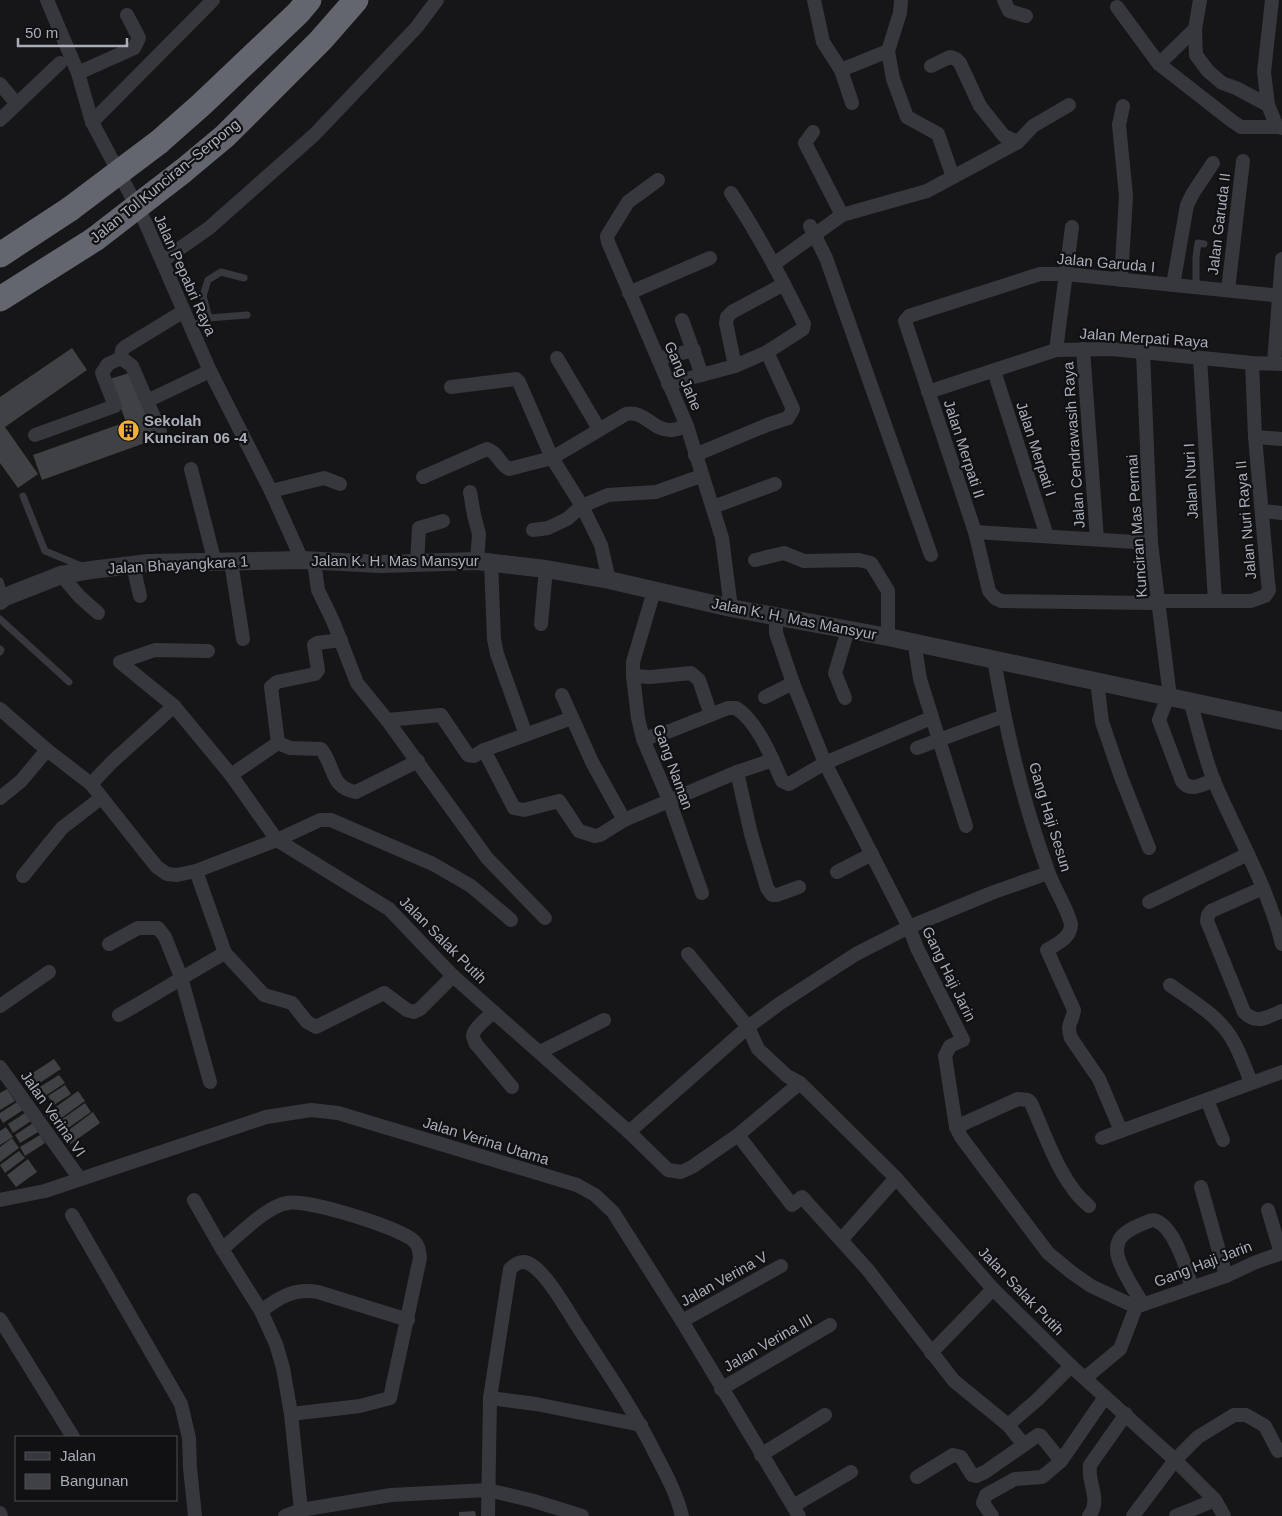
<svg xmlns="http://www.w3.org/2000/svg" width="1282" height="1516" viewBox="0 0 1282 1516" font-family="Helvetica,sans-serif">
  <rect width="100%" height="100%" fill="#161618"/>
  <!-- building -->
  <g fill="#404145">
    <path d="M72,348L87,370L5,427L38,474L18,488L0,463V397Z"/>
    <path d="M132,372L156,439L42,480L33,455L126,422L110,379Z"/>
    <path d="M54,1059L61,1069L32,1088L25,1078Z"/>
    <path d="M59,1075L65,1083L36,1102L30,1093Z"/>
    <path d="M65,1085L71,1094L54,1105L48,1096Z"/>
    <path d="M7,1089L15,1101L0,1110V1093Z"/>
    <path d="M78,1091L85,1101L53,1124L46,1114Z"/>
    <path d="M17,1102L23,1110L3,1123L0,1118V1113Z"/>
    <path d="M85,1103L91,1112L61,1133L55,1124Z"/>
    <path d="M93,1112L100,1123L69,1145L62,1135Z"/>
    <path d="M25,1113L31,1121L13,1133L8,1124Z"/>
    <path d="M33,1123L38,1132L20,1143L15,1135Z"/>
    <path d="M6,1127L13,1137L0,1145V1131Z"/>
    <path d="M40,1135L45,1143L25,1156L20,1147Z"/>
    <path d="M12,1138L19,1148L0,1162V1147Z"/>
    <path d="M19,1151L25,1158L5,1173L0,1165Z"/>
    <path d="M28,1159L37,1172L16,1187L7,1175Z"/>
    <path d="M475,1511L476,1516H459V1512Z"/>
  </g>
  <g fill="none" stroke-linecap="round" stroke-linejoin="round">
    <!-- service -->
    <g stroke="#37383d" stroke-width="7">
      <path d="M1196,287V257L1198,243L1204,244"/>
      <path d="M209,318L247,315"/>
      <path d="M191,327L209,318L203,296L208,280L221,272L244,278"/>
      <path d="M23,496L45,551L84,567"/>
      <path d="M0,581L5,597"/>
      <path d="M0,619L69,682"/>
      <path d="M0,649L1,650L0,652"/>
    </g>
    <!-- minor -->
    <g stroke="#37383d" stroke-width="14">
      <path d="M47,0L78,73L92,122L145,222L210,371L271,491L302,560"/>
      <path d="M814,0L823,42L841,70L852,103"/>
      <path d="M901,0L900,13L888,51L893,79L907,117L938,134L953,177"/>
      <path d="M1004,0L1009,11L1026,16"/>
      <path d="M1200,0L1195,29L1196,55L1208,71L1222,83L1236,88L1268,105"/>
      <path d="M1272,0L1264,72L1268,105L1277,127L1282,128"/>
      <path d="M1117,7L1159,64L1232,121L1241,127H1277"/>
      <path d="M1159,64L1195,29"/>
      <path d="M931,66L950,57L956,59L960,63L980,106L1004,136L1018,142"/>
      <path d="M841,70L888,51"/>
      <path d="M78,73L134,48L139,38L127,15"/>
      <path d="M0,84L17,104"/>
      <path d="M0,120L60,63"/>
      <path d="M92,122L213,0"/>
      <path d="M813,132L805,143L842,215L927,191L1018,142L1033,126L1069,105"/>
      <path d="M658,180L628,202L607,236L608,242L687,426L722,538L731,608"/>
      <path d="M810,226L826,258L931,555"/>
      <path d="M162,261L209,228L314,135L416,28L437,0"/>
      <path d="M774,264L842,215"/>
      <path d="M1121,280L1126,196L1119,125L1123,106"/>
      <path d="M1173,285L1187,205L1193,193L1213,163"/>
      <path d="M1228,290L1243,161"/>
      <path d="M629,293L710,258"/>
      <path d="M682,320L702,375"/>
      <path d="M1083,349L1097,539"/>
      <path d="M1056,350L1072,227"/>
      <path d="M1143,352L1151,543L1170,697"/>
      <path d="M121,358L122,350L125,347L184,311"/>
      <path d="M557,358L599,429"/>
      <path d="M1200,358L1215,601"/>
      <path d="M658,359L694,350"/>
      <path d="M1252,363L1255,437L1268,582L1269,590L1265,596L1251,601H1158L1152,603L1001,601L995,598L989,591L975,532L905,321L909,316L1040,274H1066L1282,296"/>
      <path d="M1274,363L1282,259"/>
      <path d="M735,366L726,323L727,317L732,312L784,284"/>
      <path d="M994,371L1047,536"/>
      <path d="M668,384L735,366L767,352L803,329L804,324C782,279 759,235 731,193"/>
      <path d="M451,387L516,379L519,382L552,458L582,506L601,545L609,580"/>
      <path d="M928,392L1056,350L1112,349L1252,363L1282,364"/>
      <path d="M147,401L210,371"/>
      <path d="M35,435L115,406L102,373L108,364L121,358L132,366L160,431"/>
      <path d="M1255,437L1282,439"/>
      <path d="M695,455L767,425L788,418L793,409L767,352"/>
      <path d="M191,469L215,563"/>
      <path d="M423,477L487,449C498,452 499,464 509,469L552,458L626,414C645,410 653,431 671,430C676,430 682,427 687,426"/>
      <path d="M271,491L324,478L340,484"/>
      <path d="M470,492L474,515L479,534L477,561"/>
      <path d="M713,507L775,484"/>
      <path d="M1262,511L1282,513"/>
      <path d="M533,530L548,528L567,519L582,506L608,495L656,492L701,476"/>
      <path d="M975,532L1151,543"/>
      <path d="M755,560L784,553L804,561L859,560L871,563L888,591V637"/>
      <path d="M231,562L243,639"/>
      <path d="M314,562L318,590L333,621L357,683L387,720L487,858L545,918"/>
      <path d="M491,562L494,639L497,654L526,735"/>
      <path d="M417,564L419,528L443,521"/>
      <path d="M133,565L140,596"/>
      <path d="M61,575L80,597L98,613"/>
      <path d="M654,591L633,662V676L638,718L643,739L669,800L702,893"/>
      <path d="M776,616V633L793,683L825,763L909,927L917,948L963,1040L950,1046L945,1056L956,1127L961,1137L1048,1253L1071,1272L1091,1286L1136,1307"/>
      <path d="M541,624L546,569"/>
      <path d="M917,643L916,653L920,679L966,826"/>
      <path d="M994,659C1006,731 1023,803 1048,871C1054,889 1066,905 1071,924C1071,938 1058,943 1047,950L1074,1010C1072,1024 1066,1023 1071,1038L1099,1079L1121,1131"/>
      <path d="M633,676L651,677L691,673L699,680L711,715"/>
      <path d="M1097,681L1102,722L1121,777L1149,848"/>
      <path d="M562,695L592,762L624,820"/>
      <path d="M1168,696L1159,720L1182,781C1190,793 1203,784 1214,780"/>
      <path d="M765,697L793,683"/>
      <path d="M845,698L835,673L848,630"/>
      <path d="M1190,701C1198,727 1204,756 1214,781C1237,835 1268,887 1282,944"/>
      <path d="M174,706L120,662L155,650L208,651"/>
      <path d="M0,709L47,750L91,784L140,846L157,867L167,874L177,875L196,871L277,840L389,909L453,976L629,1132L668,1170L681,1172L692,1167L738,1135L800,1083"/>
      <path d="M387,720L441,715L468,755L474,756L484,750L572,718"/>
      <path d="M643,739L670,731L728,708H736C757,721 772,758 782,781L789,784L825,763L931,718"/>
      <path d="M278,743L271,687L277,682L315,674L318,670L314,645L317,643L341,640"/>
      <path d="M917,748L1004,716"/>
      <path d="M484,750L514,808L524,810L559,801L579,831L595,836L600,835L624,820L737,772"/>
      <path d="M773,760L737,772L751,834L767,888L772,895H777L799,887"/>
      <path d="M231,775L278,743L290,748L321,749C335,766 330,788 356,792L418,761"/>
      <path d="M91,784L112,762L174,706L231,775L277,840L320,820H331L433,864L471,886L511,920"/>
      <path d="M0,798L21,781L47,750"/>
      <path d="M196,871L225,953L264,995L292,1003L307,1022L316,1027L384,993L407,1010L414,1012L420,1009L453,976"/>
      <path d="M837,872L872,854"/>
      <path d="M23,876L62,828L101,798"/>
      <path d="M1263,888L1211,911L1208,915L1207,921L1244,1012C1256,1025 1268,1017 1282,1011"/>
      <path d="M1149,902L1248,854"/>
      <path d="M109,944L138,928H158L165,937L181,977L210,1082"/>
      <path d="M688,954L748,1027L758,1049L787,1076L800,1083L896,1178L993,1289L1071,1366L1175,1460L1215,1500L1224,1516"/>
      <path d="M1170,985C1192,1001 1218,1015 1232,1039C1240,1052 1245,1068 1251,1082"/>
      <path d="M0,1006L49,972"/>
      <path d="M494,1012C489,1016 473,1029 473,1035C473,1037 475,1042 476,1044L512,1087"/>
      <path d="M119,1015C155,995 189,973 225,953"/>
      <path d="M540,1052L604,1020"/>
      <path d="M0,1067L80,1179"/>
      <path d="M1207,1100L1223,1140"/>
      <path d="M956,1127L1018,1099L1028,1100L1031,1103C1046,1136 1061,1184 1089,1206"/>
      <path d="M629,1132L748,1027L779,1004L856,954L909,927L994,892L1048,873"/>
      <path d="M738,1135L792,1205L802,1197L868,1270L954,1381L1008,1425L1024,1445"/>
      <path d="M1102,1138L1282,1072"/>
      <path d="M1201,1187L1226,1276"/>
      <path d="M0,1200L45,1191L266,1117L311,1110L338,1113L577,1185L595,1195L613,1212L682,1321L799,1516"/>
      <path d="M194,1200L222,1249L261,1311L276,1344L283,1368L291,1414L301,1510"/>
      <path d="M1268,1210L1281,1253"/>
      <path d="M72,1215L181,1404L189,1438L190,1468L195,1516"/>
      <path d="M841,1240L896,1178"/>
      <path d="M222,1249C238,1236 267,1206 287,1203C308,1199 398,1227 414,1241C419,1246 419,1250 420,1258L390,1398L360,1406L291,1414"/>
      <path d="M1143,1304C1135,1291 1122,1272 1118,1257C1113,1238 1127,1230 1142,1224C1147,1222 1152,1219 1156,1221C1174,1227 1188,1271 1191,1287"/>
      <path d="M261,1311C280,1297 294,1288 318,1292L408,1320"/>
      <path d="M0,1319L73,1437"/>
      <path d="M682,1321L781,1266"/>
      <path d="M931,1353L993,1289"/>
      <path d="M1085,1378L1120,1349L1136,1307L1226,1276L1256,1262L1282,1253"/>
      <path d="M721,1389L830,1325"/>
      <path d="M490,1398L536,1404L641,1425"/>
      <path d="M1008,1425L1037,1400L1071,1366"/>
      <path d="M761,1455L825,1415"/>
      <path d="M917,1477L953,1455L961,1457L972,1475L976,1476L985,1472L1038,1435L1041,1436L1061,1461"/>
      <path d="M793,1506L851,1472"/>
      <path d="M0,1513L1,1516"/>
      <path d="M285,1516L301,1510L391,1495L488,1490L534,1501L582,1516"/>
      <path d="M488,1516L490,1398L510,1269C517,1262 524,1259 533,1266C550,1278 568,1312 580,1330C607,1372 635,1412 657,1457C667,1476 677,1495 682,1516"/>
      <path d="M992,1516L983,1503L986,1495L1015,1479L1042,1477L1047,1473L1061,1461L1105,1397"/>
      <path d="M1089,1516C1102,1500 1087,1483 1090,1465L1126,1414"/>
      <path d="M1133,1516L1175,1460L1198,1437L1234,1415H1246L1265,1426L1278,1451"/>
      <path d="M1176,1516L1215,1500"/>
    </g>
    <!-- tertiary -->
    <path stroke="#37383d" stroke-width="18" d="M0,601L5,597L61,575L91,570L148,563L302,560L381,564L477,561L546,569L609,580L731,608L888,637L1282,721"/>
    <!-- motorway -->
    <g stroke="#63666e" stroke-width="25">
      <path d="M159,142L202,104L298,13L309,0"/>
      <path d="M183,171L225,136L321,40L356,0"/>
      <path d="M0,255L70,209"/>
      <path d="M0,299L95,239"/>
    </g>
    <!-- motorway-bridge -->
    <g stroke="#63666e" stroke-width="25">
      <path d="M70,209L159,142"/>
      <path d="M95,239L183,171"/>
    </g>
  </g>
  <!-- icons -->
  <defs>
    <symbol id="building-disc" viewBox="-11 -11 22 22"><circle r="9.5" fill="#f2b134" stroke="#111113"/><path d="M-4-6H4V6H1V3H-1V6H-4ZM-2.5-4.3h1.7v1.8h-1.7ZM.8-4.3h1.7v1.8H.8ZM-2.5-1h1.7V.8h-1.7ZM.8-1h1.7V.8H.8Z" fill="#111"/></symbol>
  </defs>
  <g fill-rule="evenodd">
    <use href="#building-disc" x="116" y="418" width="25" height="25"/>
  </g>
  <g text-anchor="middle" stroke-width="4.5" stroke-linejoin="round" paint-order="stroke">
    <!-- street labels -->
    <g font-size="15" fill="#a8adb8" stroke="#111113">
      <text transform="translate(165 181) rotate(-39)" y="5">Jalan Tol Kunciran–Serpong</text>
      <text transform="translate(1219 224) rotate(-83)" y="5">Jalan Garuda II</text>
      <text transform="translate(1106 263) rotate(5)" y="5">Jalan Garuda I</text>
      <text transform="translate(185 275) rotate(66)" y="5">Jalan Pepabri Raya</text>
      <text transform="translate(1144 338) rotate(4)" y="5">Jalan Merpati Raya</text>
      <text transform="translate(683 376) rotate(67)" y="5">Gang Jahe</text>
      <text transform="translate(1074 445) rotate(-94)" y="5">Jalan Cendrawasih Raya</text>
      <text transform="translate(964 449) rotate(72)" y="5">Jalan Merpati II</text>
      <text transform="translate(1036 449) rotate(72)" y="5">Jalan Merpati I</text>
      <text transform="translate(1191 481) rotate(-93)" y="5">Jalan Nuri I</text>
      <text transform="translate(1246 520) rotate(-95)" y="5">Jalan Nuri Raya II</text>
      <text transform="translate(1137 526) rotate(-94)" y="5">Kunciran Mas Permai</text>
      <text x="395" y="566">Jalan K. H. Mas Mansyur</text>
      <text transform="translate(178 565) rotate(-3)" y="5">Jalan Bhayangkara 1</text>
      <text transform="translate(794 619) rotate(11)" y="5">Jalan K. H. Mas Mansyur</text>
      <text transform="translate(673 767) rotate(70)" y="5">Gang Naman</text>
      <text transform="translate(1050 817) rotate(73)" y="5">Gang Haji Sesun</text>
      <text transform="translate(443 940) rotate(45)" y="5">Jalan Salak Putih</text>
      <text transform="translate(949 974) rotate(64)" y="5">Gang Haji Jarin</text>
      <text transform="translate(53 1114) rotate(55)" y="5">Jalan Verina VI</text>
      <text transform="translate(486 1141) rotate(17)" y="5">Jalan Verina Utama</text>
      <text transform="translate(1203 1264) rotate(-21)" y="5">Gang Haji Jarin</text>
      <text transform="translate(724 1279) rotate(-29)" y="5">Jalan Verina V</text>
      <text transform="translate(1021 1291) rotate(46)" y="5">Jalan Salak Putih</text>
      <text transform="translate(768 1343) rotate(-30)" y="5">Jalan Verina III</text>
    </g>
    <!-- poi labels -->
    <g font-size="15" font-weight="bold" fill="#a8adb8" stroke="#111113" text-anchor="start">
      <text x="144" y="426">Sekolah<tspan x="144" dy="17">Kunciran 06 -4</tspan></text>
    </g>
  </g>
  <!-- legend -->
  <rect x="15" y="1436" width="162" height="65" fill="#111113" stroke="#4d4f55"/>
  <rect x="25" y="1452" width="25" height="8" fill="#37383d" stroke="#4d4f55"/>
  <text x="60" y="1461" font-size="15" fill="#a8adb8">Jalan</text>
  <rect x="25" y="1474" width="25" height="15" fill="#404145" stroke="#4d4f55"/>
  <text x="60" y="1486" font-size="15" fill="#a8adb8">Bangunan</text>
  <!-- scale -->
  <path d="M18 38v8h109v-8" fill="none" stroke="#a8adb8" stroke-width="2.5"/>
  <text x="25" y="38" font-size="15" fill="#a8adb8" stroke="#111113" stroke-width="4" paint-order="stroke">50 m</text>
</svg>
